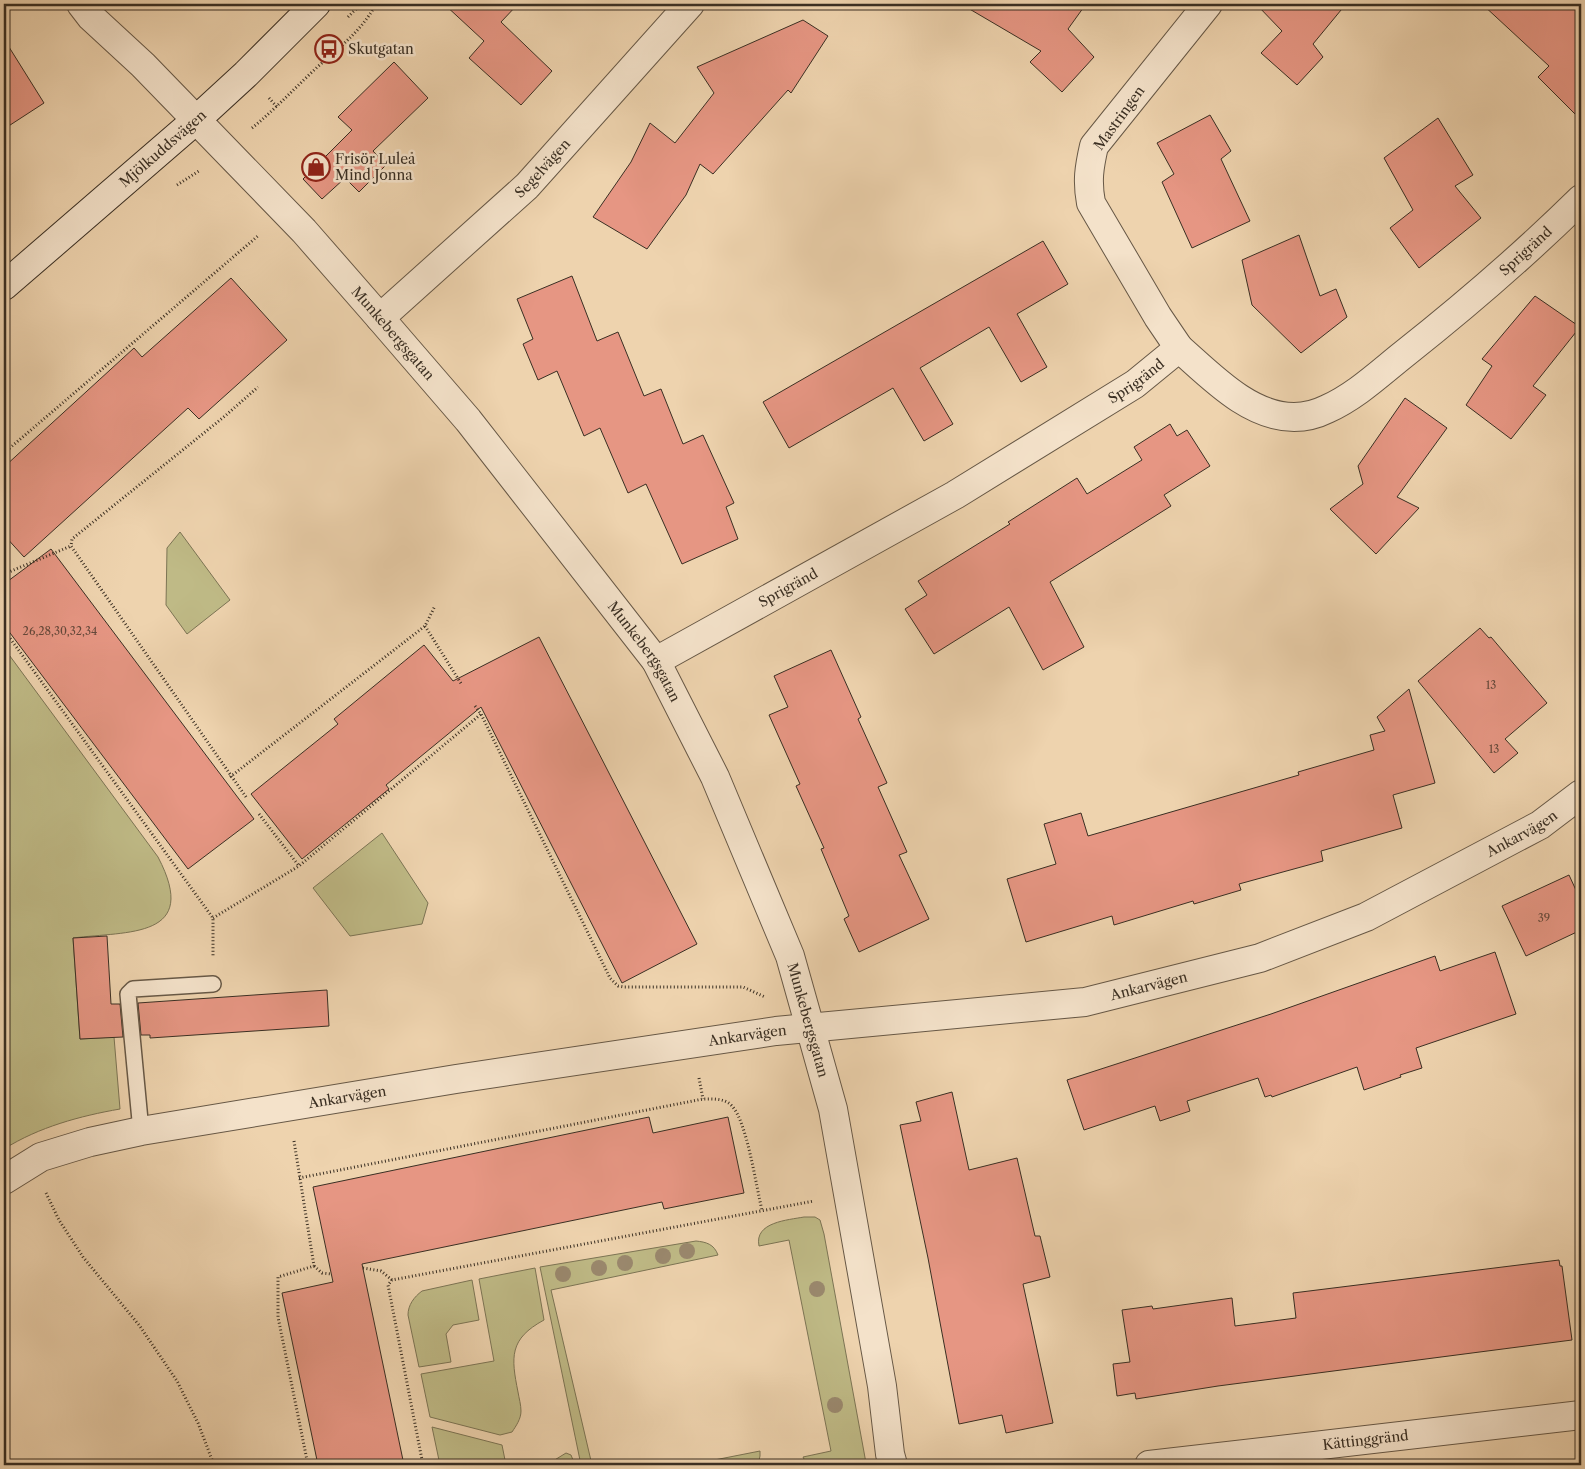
<svg xmlns="http://www.w3.org/2000/svg" width="1585" height="1469" viewBox="0 0 1585 1469" font-family="'Libre Caslon Text',serif">
  <rect width="100%" height="100%" fill="#eed3ae"/>
  <filter id="stains"><feTurbulence type="fractalNoise" baseFrequency=".004" numOctaves="4"/><feColorMatrix values="0 0 0 0 .2 0 0 0 0 .09 0 0 0 0 .02 0 0 0 .5 -.17"/></filter>
  <radialGradient id="worn" r=".72"><stop offset=".6" stop-color="#630" stop-opacity="0"/><stop offset="1" stop-color="#630" stop-opacity=".3"/></radialGradient>
  <!-- green -->
  <g fill="#bfba86" stroke="#7c7454">
    <path d="M180,532L230,600L187,634L166,605L167,548Z"/>
    <path d="M4,648L158,857C201,939 128,931 73,938L80,1039L114,1037L120,1109C80,1116 39,1127 4,1149Z"/>
    <path d="M382,833L428,903L422,924L350,936L313,888Z"/>
    <path d="M804,1217H815L820,1220L824,1234L866,1463L852,1465H807L803,1457L831,1451L789,1240L759,1246C754,1222 788,1220 804,1217Z"/>
    <path d="M696,1241C706,1242 714,1244 718,1255L551,1290L592,1465H581L540,1267Z"/>
    <path d="M535,1268L544,1320C509,1339 511,1357 518,1392C519,1398 521,1405 521,1411C521,1419 516,1426 512,1432L500,1435L430,1417L421,1374L494,1361L479,1279Z"/>
    <path d="M472,1280L479,1320L453,1325L446,1334L451,1362L419,1367L408,1315C408,1305 414,1297 422,1291Z"/>
    <path d="M432,1427L502,1445L506,1465H440Z"/>
    <path d="M760,1451V1456L758,1465H689Z"/>
    <path d="M566,1453L571,1455L575,1465H552L553,1461Z"/>
  </g>
  <!-- building -->
  <g fill="#e69683" stroke="#3a2f23">
    <path d="M444,4H518L501,22L552,71L521,105L469,58L484,41Z"/>
    <path d="M961,4H1086L1068,29L1094,57L1062,92L1030,62L1041,51Z"/>
    <path d="M1256,4H1346L1313,44L1323,57L1297,85L1261,53L1282,31Z"/>
    <path d="M1482,4H1581V120L1538,77L1549,66Z"/>
    <path d="M803,20L828,36L791,93L788,90L713,174L700,164L686,195L647,249L593,217L631,162L650,123L675,143L714,93L697,67Z"/>
    <path d="M4,39L44,103L4,129Z"/>
    <path d="M394,62L428,98L373,151L386,165L359,192L345,178L322,199L303,179L352,130L338,117Z"/>
    <path d="M1210,115L1231,151L1221,159L1250,221L1192,248L1162,182L1174,174L1157,143Z"/>
    <path d="M1438,118L1473,175L1455,186L1481,218L1419,268L1390,228L1413,210L1384,158Z"/>
    <path d="M1299,235L1320,296L1336,289L1347,317L1301,353L1252,305L1242,260Z"/>
    <path d="M1043,241L1068,284L1017,314L1047,367L1021,382L989,327L920,368L953,424L924,441L893,388L789,448L763,402Z"/>
    <path d="M572,276L597,341L618,332L644,396L661,389L683,444L703,435L734,503L726,507L738,539L682,564L646,484L628,493L600,428L584,436L557,371L538,380L523,344L533,339L517,299Z"/>
    <path d="M231,278L287,340L199,419L188,408L24,557L4,535V467L134,348L142,357Z"/>
    <path d="M1535,296L1580,327L1533,386L1546,395L1511,439L1466,405L1492,366L1482,359Z"/>
    <path d="M1405,398L1447,428L1397,497L1419,508L1376,554L1330,509L1363,484L1358,466Z"/>
    <path d="M1170,424L1177,436L1187,430L1210,466L1164,495L1171,506L1050,582L1084,647L1043,670L1009,607L934,654L905,609L927,595L918,581L1010,524L1008,522L1077,478L1087,494L1142,460L1134,447Z"/>
    <path d="M51,549L254,819L188,869L4,625V584Z"/>
    <path d="M1480,628L1489,638L1491,637L1547,703L1505,739L1518,753L1494,773L1418,681Z"/>
    <path d="M539,637L697,944L622,983L481,707L386,785L389,789L302,859L251,794L338,724L334,719L424,645L453,681Z"/>
    <path d="M831,650L861,717L858,719L887,783L878,787L907,852L899,855L929,919L859,952L844,919L849,916L821,849L824,848L796,786L800,784L769,715L788,707L774,676Z"/>
    <path d="M1409,689L1435,783L1393,795L1402,828L1321,851L1323,861L1239,884L1241,890L1194,904L1193,901L1114,925L1112,916L1026,942L1007,879L1056,864L1044,824L1081,813L1088,836L1299,775L1298,772L1374,750L1370,735L1385,731L1377,717Z"/>
    <path d="M1569,875L1581,901V930L1526,956L1502,906Z"/>
    <path d="M107,936L111,1004H120L123,1037L80,1039L73,938Z"/>
    <path d="M1495,952L1516,1014L1416,1048L1422,1068L1400,1075L1401,1077L1364,1090L1357,1067L1272,1097L1271,1095L1265,1097L1258,1078L1187,1101L1190,1111L1160,1121L1155,1106L1084,1130L1067,1080L1271,1014L1435,956L1440,971Z"/>
    <path d="M327,990L329,1026L150,1038V1035H141L138,1003Z"/>
    <path d="M952,1092L969,1170L1017,1158L1035,1236H1040L1050,1277L1023,1284L1053,1423L1006,1433L1002,1415L959,1424L928,1258L900,1125L921,1121L916,1102Z"/>
    <path d="M649,1117L653,1133L728,1117L744,1193L664,1209L662,1202L362,1264L404,1465H318L282,1293L333,1282L313,1187Z"/>
    <path d="M1559,1260L1560,1266H1562L1572,1340L1218,1386L1136,1399L1135,1393L1117,1396L1113,1364L1130,1362L1122,1310L1152,1306L1153,1309L1232,1298L1235,1326L1296,1318L1293,1293Z"/>
  </g>
  <g fill="none" stroke-linecap="round" stroke-linejoin="round">
    <defs>
      <path id="lane" d="M141,1131L128,994L133,989L213,984"/>
      <g id="street">
        <path id="s1" d="M81,4L91,17L143,65L304,231L380,318L468,420L656,661L715,777L790,956L833,1109L882,1386L890,1454L893,1465"/>
        <path id="s2" d="M380,318L527,186L690,4"/>
        <path d="M1179,348L1158,317L1091,203C1087,181 1089,168 1094,146L1208,4"/>
        <path id="s3" d="M656,661L955,495L1135,384L1179,348C1211,376 1249,417 1294,417C1305,417 1317,414 1327,409C1356,396 1380,373 1404,354C1466,305 1525,254 1581,199"/>
        <path id="s4" d="M4,1180L41,1157L90,1142L141,1131L456,1079L776,1031L1085,1002L1260,958L1366,917L1540,825L1581,794"/>
        <path id="s5" d="M1149,1465L1581,1415"/>
      </g>
      <g id="secondary">
        <path id="s6" d="M4,286L196,120L246,74L316,4"/>
      </g>
    </defs>
    <!-- lane casing -->
    <use href="#lane" stroke="#675846" stroke-width="18"/>
    <!-- street casing -->
    <use href="#street" stroke="#675846" stroke-width="30"/>
    <!-- secondary casing -->
    <use href="#secondary" stroke="#3a2f23" stroke-width="30"/>
    <!-- path -->
    <g stroke="#3a2f23" stroke-width="3" stroke-dasharray="1 2.5" stroke-linecap="butt">
      <path d="M348,17L361,4"/>
      <path d="M269,98L277,107"/>
      <path d="M252,128C273,111 291,92 311,73C335,50 360,34 376,4"/>
      <path d="M177,185L199,171"/>
      <path d="M4,453L259,235"/>
      <path d="M4,574L71,546"/>
      <path d="M425,626L462,685"/>
      <path d="M4,630L213,918V956"/>
      <path d="M475,706L481,714L610,978L618,986L624,987H743L765,997"/>
      <path d="M230,777L425,626L435,606"/>
      <path d="M246,797L71,546L72,539L225,416L258,387"/>
      <path d="M259,814L299,866"/>
      <path d="M213,918L299,866L481,714"/>
      <path d="M699,1078L703,1099"/>
      <path d="M294,1141L314,1266L278,1277V1317L308,1465"/>
      <path d="M299,1178L703,1099C713,1099 725,1098 732,1106C747,1122 756,1186 762,1210"/>
      <path d="M46,1193L59,1220L83,1257L139,1325L177,1381L198,1423L214,1465"/>
      <path d="M314,1266L322,1273L331,1274"/>
      <path d="M363,1268L381,1271L392,1280"/>
      <path d="M423,1465L388,1285L392,1280L814,1201"/>
    </g>
    <!-- lane -->
    <use href="#lane" stroke="#f4e2ca" stroke-width="15"/>
    <!-- street -->
    <use href="#street" stroke="#f4e2ca" stroke-width="28"/>
    <!-- secondary -->
    <use href="#secondary" stroke="#f4e2ca" stroke-width="28"/>
  </g>
  <!-- trees -->
  <g fill="#9a886d">
    <circle cx="687" cy="1251" r="8"/>
    <circle cx="663" cy="1256" r="8"/>
    <circle cx="625" cy="1263" r="8"/>
    <circle cx="599" cy="1268" r="8"/>
    <circle cx="563" cy="1274" r="8"/>
    <circle cx="817" cy="1289" r="8"/>
    <circle cx="835" cy="1405" r="8"/>
  </g>
  <!-- icons -->
  <defs>
    <symbol id="bus-ring" viewBox="-11 -11 22 22"><circle r="9.5" fill="#f4e2ca" stroke="#8f2418" stroke-width="1.5"/><path d="M-5-6H5V4H4V6H2V4H-2V6H-4V4H-5ZM-3.5-4V0h7V-4ZM-3.5 1.2v1.5H-2V1.2ZM2 1.2v1.5H3.5V1.2Z" fill="#8f2418"/></symbol>
    <symbol id="shop-ring" viewBox="-11 -11 22 22"><circle r="9.5" fill="#f4e2ca" stroke="#8f2418" stroke-width="1.5"/><path d="M-5-2.5h2.3a2.7 3.5 0 0 1 5.4 0H5L5.5 6h-11ZM-1.5-2.5h3a1.5 2.3 0 0 0-3 0Z" fill="#8f2418"/></symbol>
  </defs>
  <g fill-rule="evenodd">
    <use href="#bus-ring" x="313" y="33" width="32" height="32"/>
    <use href="#shop-ring" x="300" y="151" width="32" height="32"/>
  </g>
  <g text-anchor="middle" stroke-width="5" stroke-linejoin="round" paint-order="stroke">
    <!-- number labels -->
    <g font-size="11" fill="#65493b">
      <text x="60" y="635">26,28,30,32,34</text>
      <text x="1491" y="689">13</text>
      <text x="1494" y="753">13</text>
      <text x="1544" y="922">39</text>
    </g>
    <!-- poi labels -->
    <g font-size="14" fill="#3a2f23" stroke="#f4e2ca" text-anchor="start">
      <text x="348" y="54">Skutgatan</text>
      <text x="335" y="164">Frisör Luleå<tspan x="335" dy="16">Mind Jonna</tspan></text>
    </g>
    <!-- street labels -->
    <g font-size="14" fill="#3a2f23" stroke="#f4e2ca">
      <text transform="translate(1119 118) rotate(-54)" y="5">Mastringen</text>
      <text dy="5" stroke="none"><textPath href="#s6" startOffset="210">Mjölkuddsvägen</textPath></text>
      <text dy="5" stroke="none"><textPath href="#s2" startOffset="221">Segelvägen</textPath></text>
      <text dy="5" stroke="none"><textPath href="#s3" startOffset="1036">Sprigränd</textPath></text>
      <text dy="5" stroke="none"><textPath href="#s1" startOffset="454">Munkebergsgatan</textPath></text>
      <text dy="5" stroke="none"><textPath href="#s3" startOffset="556">Sprigränd</textPath></text>
      <text dy="5" stroke="none"><textPath href="#s3" startOffset="151">Sprigränd</textPath></text>
      <text dy="5" stroke="none"><textPath href="#s1" startOffset="860">Munkebergsgatan</textPath></text>
      <text dy="5" stroke="none"><textPath href="#s4" startOffset="1571">Ankarvägen</textPath></text>
      <text dy="5" stroke="none"><textPath href="#s4" startOffset="1166">Ankarvägen</textPath></text>
      <text dy="5" stroke="none"><textPath href="#s1" startOffset="1265">Munkebergsgatan</textPath></text>
      <text dy="5" stroke="none"><textPath href="#s4" startOffset="761">Ankarvägen</textPath></text>
      <text dy="5" stroke="none"><textPath href="#s4" startOffset="356">Ankarvägen</textPath></text>
      <text dy="5" stroke="none"><textPath href="#s5" startOffset="218">Kättinggränd</textPath></text>
    </g>
  </g>
  <!-- margin -->
  <rect width="1585" height="1469" fill="none" stroke="#eed3ae" stroke-width="20"/>
  <rect x="5" y="5" width="1575" height="1459" fill="none" stroke="#3a2f23" stroke-width="2.5"/>
  <rect x="10" y="10" width="1565" height="1449" fill="none" stroke="#3a2f23"/>
  <rect width="100%" height="100%" filter="url(#stains)"/>
  <rect width="100%" height="100%" fill="url(#worn)"/>
</svg>
